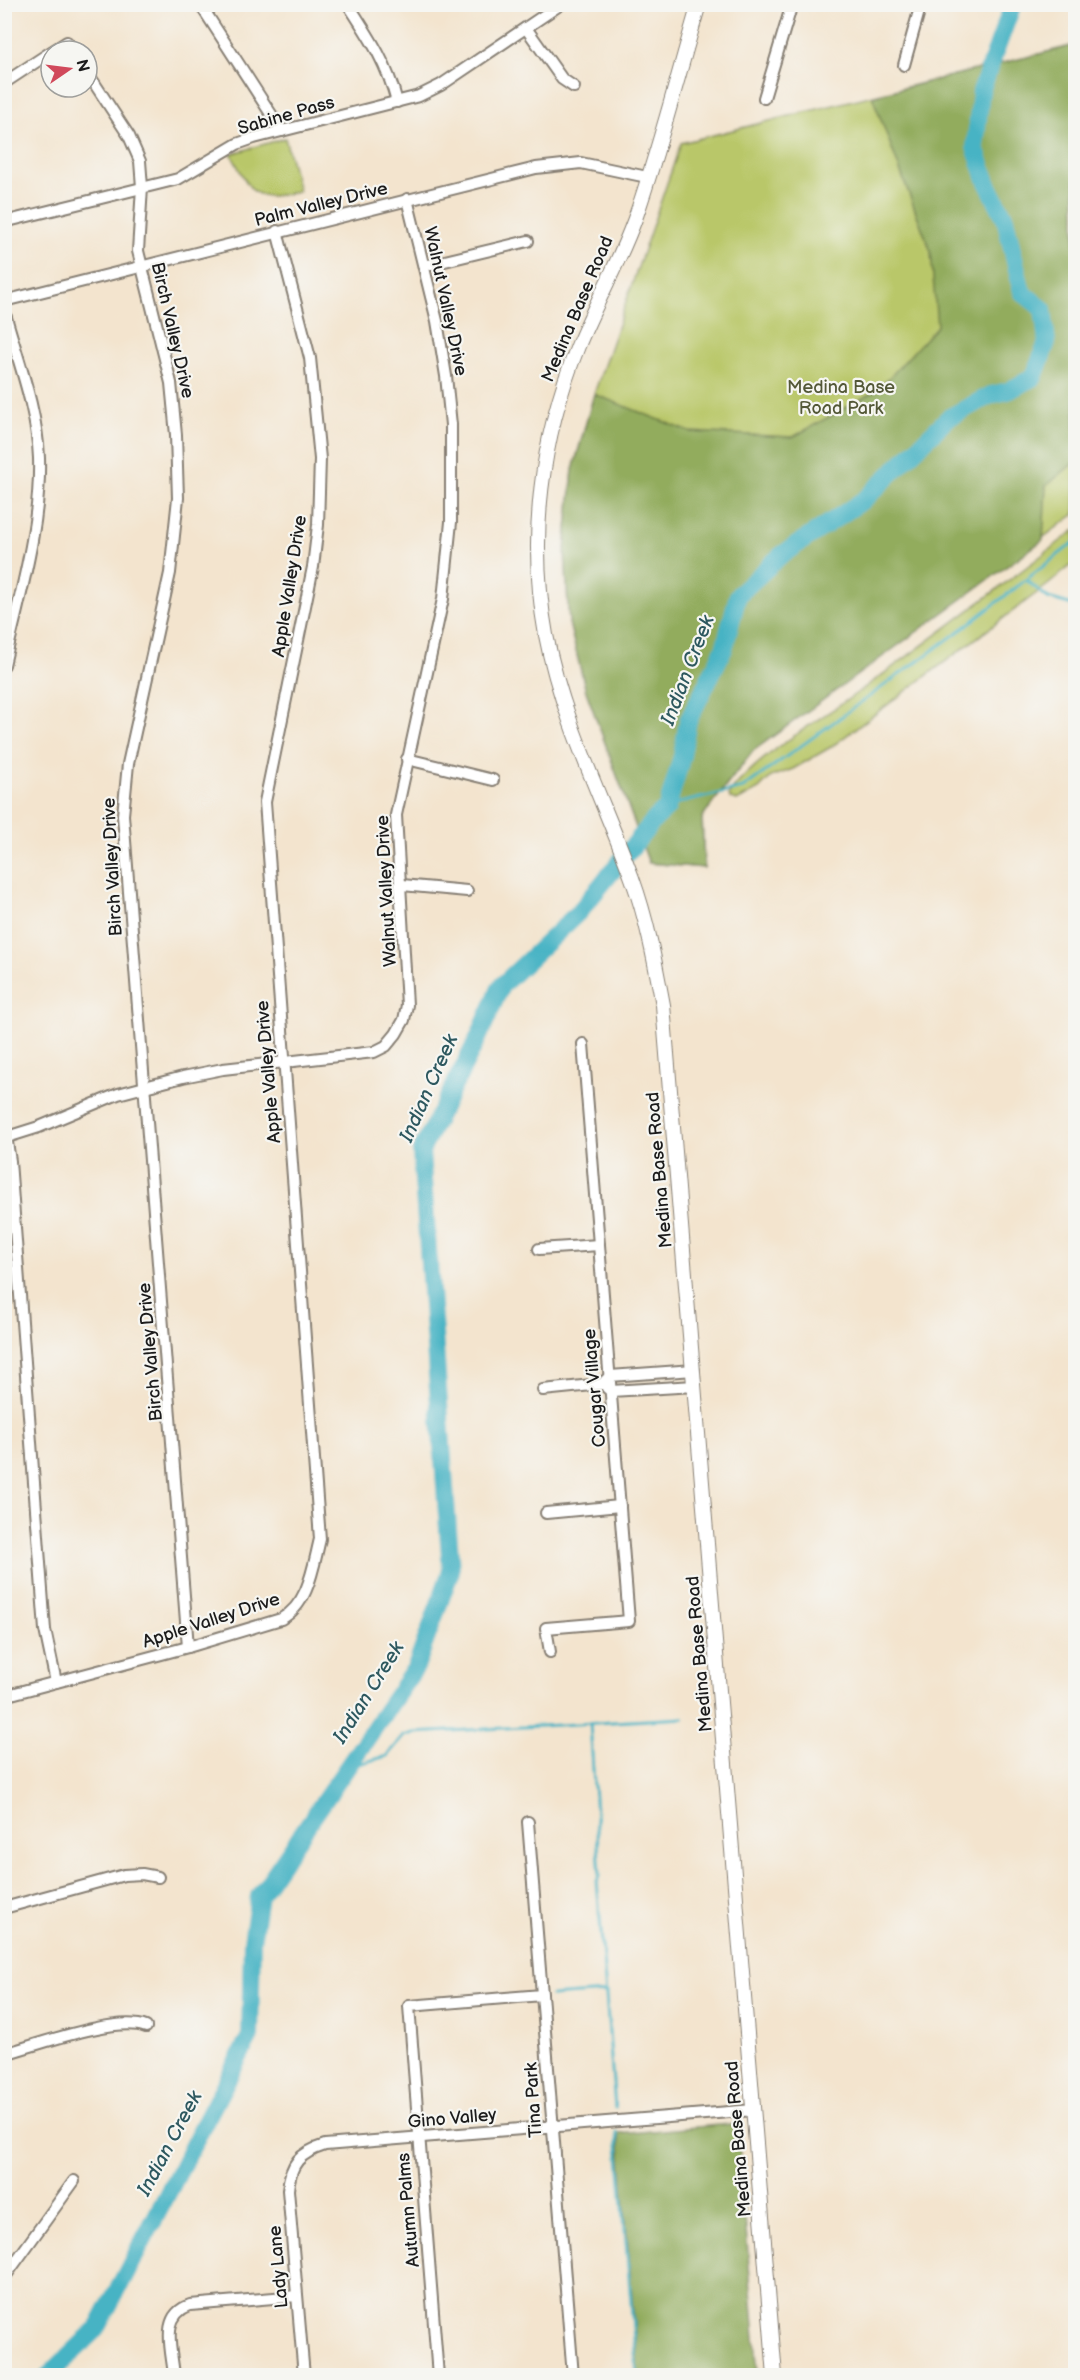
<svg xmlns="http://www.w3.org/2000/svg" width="1080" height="2380" viewBox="0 0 1080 2380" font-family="'Balsamiq Sans',sans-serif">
  <rect width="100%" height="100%" fill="#f6f6f2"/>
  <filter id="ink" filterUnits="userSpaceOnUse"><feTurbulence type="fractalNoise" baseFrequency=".0167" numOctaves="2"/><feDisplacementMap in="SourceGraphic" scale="12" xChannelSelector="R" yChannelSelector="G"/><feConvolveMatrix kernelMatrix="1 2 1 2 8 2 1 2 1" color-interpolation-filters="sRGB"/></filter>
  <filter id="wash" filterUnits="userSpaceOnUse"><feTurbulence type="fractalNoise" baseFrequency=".008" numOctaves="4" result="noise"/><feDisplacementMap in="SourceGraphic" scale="24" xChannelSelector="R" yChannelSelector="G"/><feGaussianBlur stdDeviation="1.35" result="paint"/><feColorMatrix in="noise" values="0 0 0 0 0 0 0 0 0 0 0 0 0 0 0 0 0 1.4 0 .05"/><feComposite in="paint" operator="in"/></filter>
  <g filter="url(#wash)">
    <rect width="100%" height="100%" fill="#f3e4ce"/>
    <!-- green -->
    <g fill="#b9c769" stroke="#6a7242" stroke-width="1.5">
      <path d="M1075,45V514L753,751L702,817L704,868L649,863L586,691L569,623L565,550L573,470L594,394L681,143Z"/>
      <path d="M285,138L299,191C251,203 253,194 231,154Z"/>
      <path d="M1075,530V562L1049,584L831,747L793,769L771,777L759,789L737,801L730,799L729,794C755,757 819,720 857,693C931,640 1003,585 1075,530Z"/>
    </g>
    <!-- forest -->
    <g fill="#92ac5d" stroke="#57643c" stroke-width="1.5">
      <path d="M1075,45V462L1046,486L1043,540L753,751L702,817L704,868L649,863L586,691L569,623L565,550L573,470L594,394L690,432L793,437L879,389L937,326L931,252L872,96Z"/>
      <path d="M730,2124L734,2125L738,2132L758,2375H638L619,2134Z"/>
    </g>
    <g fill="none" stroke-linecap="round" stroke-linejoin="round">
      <!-- stream -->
      <g stroke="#47b3c4" stroke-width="3">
        <path d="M1026,580L1048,598L1076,606"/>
        <path d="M667,808L675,804L743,788L965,627L1076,541"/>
        <path d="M590,1723L600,1876L597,1881L615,2108"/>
        <path d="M344,1768L387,1756L404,1736L414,1733L684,1718"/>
        <path d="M551,1996L606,1992"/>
        <path d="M617,2133L637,2376"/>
      </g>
      <!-- river -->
      <path stroke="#47b3c4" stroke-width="18" d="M48,2376L97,2329L250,2036L252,1942L259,1896L416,1667L451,1571L421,1151L478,1038L501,986L579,912L655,819L667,808L682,756L688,721L724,649L738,595L780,556L865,499L948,418L991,395L1008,391L1034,377L1047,342L1043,309L1022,292L1005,218L987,182L975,147L981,91L1013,4"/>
    </g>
  </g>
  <g filter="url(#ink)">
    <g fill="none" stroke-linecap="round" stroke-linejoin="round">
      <defs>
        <g id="street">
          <path d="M200,4L282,131"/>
          <path d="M348,4C370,38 387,63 397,102"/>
          <path d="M526,28L562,79L574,87"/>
          <path d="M53,51L67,42L73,51"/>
          <path d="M904,65L921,4"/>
          <path d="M87,72L129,136L140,161L142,187L138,251L171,383L176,435L178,498L170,573L128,764L123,815L188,1647"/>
          <path d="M4,83L51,52"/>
          <path d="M764,98L792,4"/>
          <path d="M4,222L178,179L237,144L254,138L419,96L441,85L561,4"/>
          <path d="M424,266L528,241"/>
          <path d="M4,301L536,168L581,163L647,177"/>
          <path d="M4,310C17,358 37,408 39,458C41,527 19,598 4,665"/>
          <path d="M407,759L493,780"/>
          <path d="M402,885L467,891"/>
          <path d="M4,1123L10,1161L45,1630L56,1682"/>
          <path d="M4,1138L39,1127L118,1094L183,1077L223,1069L374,1052L386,1046L396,1034L404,1020L407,1005L396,815L443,599L451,522V425L446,376L437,321L407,199"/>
          <path d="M539,1249L599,1245"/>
          <path d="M607,1388L611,1391L695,1386"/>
          <path d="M543,1390L602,1384L610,1376L694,1370"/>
          <path d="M546,1513L620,1506"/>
          <path d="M550,1652L546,1628L629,1621L583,1044"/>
          <path d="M4,1696L188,1647L281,1619C309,1604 313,1567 320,1539L265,802L313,567L318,525L320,459L310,358L277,231"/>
          <path d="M528,1822L573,2376"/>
          <path d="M4,1908L124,1875L142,1874L158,1877"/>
          <path d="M4,2054C37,2045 117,2015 146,2027"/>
          <path d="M4,2278L74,2181"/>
          <path d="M174,2376C172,2349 159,2316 190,2305L297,2296"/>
          <path d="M304,2376L288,2190C290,2163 300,2153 325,2145L754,2110"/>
          <path d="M438,2376L409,2006L542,1995"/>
        </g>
        <path id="secondary" d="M699,4C678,75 660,147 636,216C620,261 596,302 578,346C541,438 528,537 546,635C562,719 602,797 632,878C647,919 655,962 663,1005L775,2376"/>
      </defs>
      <!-- street casing -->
      <use href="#street" stroke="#888075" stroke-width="14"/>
      <!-- secondary casing -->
      <use href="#secondary" stroke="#888075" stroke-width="16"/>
      <!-- street -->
      <use href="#street" stroke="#fff" stroke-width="10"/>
      <!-- secondary -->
      <use href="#secondary" stroke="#fff" stroke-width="14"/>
    </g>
  </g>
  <g text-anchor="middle" stroke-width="4.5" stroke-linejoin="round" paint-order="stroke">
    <!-- street labels -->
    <g font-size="18" fill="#1c1c1c" stroke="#f6f6f2">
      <text transform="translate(286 115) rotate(-16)" y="6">Sabine Pass</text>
      <text transform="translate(321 204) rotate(-14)" y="6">Palm Valley Drive</text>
      <text transform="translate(446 301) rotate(78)" y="6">Walnut Valley Drive</text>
      <text transform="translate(577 309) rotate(-67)" y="6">Medina Base Road</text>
      <text transform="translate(173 330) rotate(77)" y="6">Birch Valley Drive</text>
      <text transform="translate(289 586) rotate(-81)" y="6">Apple Valley Drive</text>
      <text transform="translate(112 867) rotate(-93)" y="6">Birch Valley Drive</text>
      <text transform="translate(386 891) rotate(-93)" y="6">Walnut Valley Drive</text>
      <text transform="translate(268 1072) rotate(-95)" y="6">Apple Valley Drive</text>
      <text transform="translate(659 1170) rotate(-95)" y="6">Medina Base Road</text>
      <text transform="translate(150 1352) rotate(-95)" y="6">Birch Valley Drive</text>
      <text transform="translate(594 1388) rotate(-95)" y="6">Cougar Village</text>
      <text transform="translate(211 1620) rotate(-18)" y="6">Apple Valley Drive</text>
      <text transform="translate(699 1654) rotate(-95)" y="6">Medina Base Road</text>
      <text transform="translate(533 2100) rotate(-94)" y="6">Tina Park</text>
      <text transform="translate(452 2118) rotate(-5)" y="6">Gino Valley</text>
      <text transform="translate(738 2139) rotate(-95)" y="6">Medina Base Road</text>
      <text transform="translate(408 2210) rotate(-95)" y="6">Autumn Palms</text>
      <text transform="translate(278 2267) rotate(-95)" y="6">Lady Lane</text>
    </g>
    <!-- park labels -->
    <g font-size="18" fill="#535837" stroke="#f6f6f2">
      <text x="841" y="393">Medina Base<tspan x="841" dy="21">Road Park</tspan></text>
    </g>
    <!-- water labels -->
    <g font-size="20" font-style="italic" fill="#2d585f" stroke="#f6f6f2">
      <text transform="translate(687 670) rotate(-69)" y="7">Indian Creek</text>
      <text transform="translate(428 1088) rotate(-66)" y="7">Indian Creek</text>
      <text transform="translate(368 1692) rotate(-58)" y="7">Indian Creek</text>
      <text transform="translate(169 2143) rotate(-62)" y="7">Indian Creek</text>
    </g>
  </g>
  <!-- margin -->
  <rect width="1080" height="2380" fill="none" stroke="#f6f6f2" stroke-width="24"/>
  <!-- north arrow -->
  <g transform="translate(69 69) rotate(76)"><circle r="28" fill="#f6f6f2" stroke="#9f9f9c" stroke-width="1.5"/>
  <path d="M0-4.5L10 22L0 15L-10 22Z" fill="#d1495b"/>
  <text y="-9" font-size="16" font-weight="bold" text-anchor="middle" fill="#1c1c1c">N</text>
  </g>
</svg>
